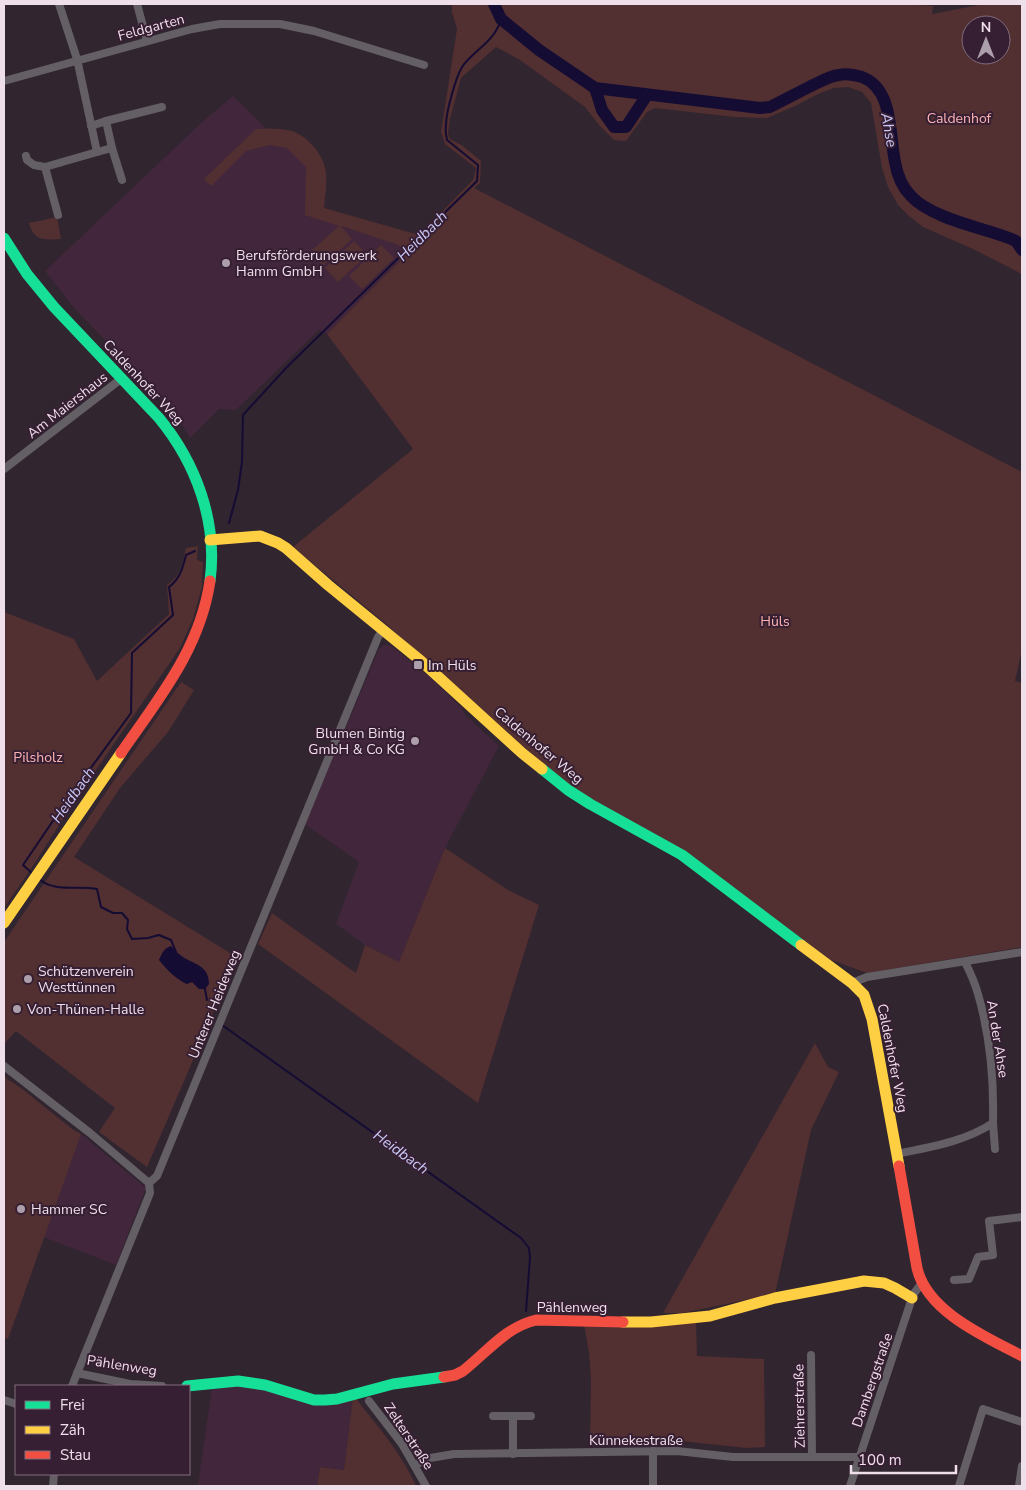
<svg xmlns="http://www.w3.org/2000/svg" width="1026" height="1490" viewBox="0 0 1026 1490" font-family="'Nunito Sans',sans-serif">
  <rect width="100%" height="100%" fill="#312530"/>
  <!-- built -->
  <g fill="#41263c">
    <path d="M233,96L278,140L306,157L310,216L398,245L407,254L327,334L319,330L236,410L219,409L190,438L176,415L75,309L45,271L201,123Z"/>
    <path d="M384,645H390L429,676L462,708L464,714L499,746L445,848L399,962L365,945L336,924L359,862L305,824L379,649Z"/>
    <path d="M81,1134L146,1188L116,1265L43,1237Z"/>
    <path d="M250,1386L313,1402L353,1397L344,1470L320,1467L317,1486H198L212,1387Z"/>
  </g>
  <!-- green -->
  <g fill="#522f30" fill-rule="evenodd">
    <path d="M452,4H902L933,6L932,14L984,4H1019L1022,5V275L1018,272L973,249L923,227L909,216L898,205L888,187L882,168L871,103L862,92L848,87L834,88L818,94L795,106L767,118L735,117L655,108L647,112L626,141L614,140L599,125L585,107L520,60L496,47L461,78L450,119L448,134L450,139L463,146L481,161L480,183L474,188L1022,472V649L1015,681L1022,683V947L867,973L831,960L705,868L572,787L525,751L386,624L293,547L413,449L327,334L407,254L398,245L341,226L352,239L323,266L310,252L339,226L305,215L306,167L287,148L270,145L246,151L211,186L204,179L256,129C267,128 281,128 292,131C307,136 322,153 325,168C328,181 325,195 324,208L419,235L473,180L476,168L445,144L441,132L457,29L452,12ZM971,25H1001V55H971Z"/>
    <path d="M57,217L61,239C44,240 34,241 29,223Z"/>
    <path d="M354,241L367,255L338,282L325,268Z"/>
    <path d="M381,245L394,258L362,289L349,276Z"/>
    <path d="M198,546L197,560L203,562L202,587L193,619L180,648L72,805L29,872L4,908V612L74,639L97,681L169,614L167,585C182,574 182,565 186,548Z"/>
    <path d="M181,682L194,690L168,732L120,788L74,857L235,956L206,1030L147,1167L99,1132L115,1108L16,1031L4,1044V942Z"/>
    <path d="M445,848L508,890L539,905L478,1103L258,944L272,913L356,973L365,945L399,962Z"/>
    <path d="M815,1043L828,1067L839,1072L811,1130L775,1294L682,1313H663Z"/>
    <path d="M4,1077L21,1088L72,1129L81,1134L8,1339L4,1338Z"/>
    <path d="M696,1322L697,1356L764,1359L765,1447L746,1448L681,1441L656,1444L590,1445L591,1381L589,1352L584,1325Z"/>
    <path d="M353,1397H359L357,1400C379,1428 402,1454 416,1486H317L320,1467L344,1470Z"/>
  </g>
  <!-- water -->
  <path fill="#150c34" d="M171,946C175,950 178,954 183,957C196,965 209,966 209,984L205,989H199L192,982L187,984C177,980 166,969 159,960C162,953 164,948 171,946Z"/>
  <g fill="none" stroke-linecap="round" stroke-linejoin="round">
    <!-- stream -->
    <g stroke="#150c34" stroke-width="2">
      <path d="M229,523L238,490L242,462L243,415L286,368L477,181L478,165L447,140C446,135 445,130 446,125C446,112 457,71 465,63C478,48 496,39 501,19"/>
      <path d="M33,874L23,865L63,806L131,713L132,653L173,615L169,587C180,579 183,567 186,555L195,551"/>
      <path d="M39,879C55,893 78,885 97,889L101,907L113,913H122L128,920L127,929L132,939L148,938L159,935L171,940L176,952"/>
      <path d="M205,989L207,1000"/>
      <path d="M222,1025L521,1238L529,1248L530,1258L526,1311"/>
    </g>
    <!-- river -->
    <g stroke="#150c34" stroke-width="12">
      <path d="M494,4L501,19L539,50L595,88L760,108L770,107C784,100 797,93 811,86C820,82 829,76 839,75C847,73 855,75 862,77C894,89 889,135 895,162C897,174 902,187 911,196C931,218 980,227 1009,238L1016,241L1022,250"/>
      <path d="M595,88L602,110L614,127H626L647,95"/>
    </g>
    <!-- street -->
    <g stroke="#635f65" stroke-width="8">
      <path d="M137,4L147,41"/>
      <path d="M4,81L192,29L220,24H280L314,31L424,65"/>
      <path d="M106,121L162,107"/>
      <path d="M91,126L106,121L112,148L97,152"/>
      <path d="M112,148L122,180"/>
      <path d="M26,156L27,160L34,165L45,167L97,152L77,59L59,4"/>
      <path d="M45,167L58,215"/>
      <path d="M4,469L121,379"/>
      <path d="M852,983L867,977L1022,952"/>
      <path d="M4,1066L90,1133L149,1183"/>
      <path d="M993,1123L995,1149"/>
      <path d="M896,1154C930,1147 964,1142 993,1123C994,1081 990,1035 978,994C975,983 970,972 965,962"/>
      <path d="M149,1183L157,1176L378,637L383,630"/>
      <path d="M954,1280L969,1279L978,1257L993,1255L989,1221L1022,1217"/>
      <path d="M811,1355L812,1457"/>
      <path d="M77,1373L130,1384L162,1386"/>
      <path d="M72,1386L150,1193L149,1183"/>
      <path d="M4,1400L16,1404"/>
      <path d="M369,1401L402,1444L426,1486"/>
      <path d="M493,1416H513V1454"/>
      <path d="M513,1416H531"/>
      <path d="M415,1465L430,1458L454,1454L677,1451L733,1457H859"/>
      <path d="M53,1486L54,1474"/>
      <path d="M653,1486V1451"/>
      <path d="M850,1486L912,1298L915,1292L922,1283"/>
      <path d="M959,1486L983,1409L1022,1422"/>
      <path d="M1019,1486L1022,1466"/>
    </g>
    <!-- fast -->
    <g stroke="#16e098" stroke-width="11">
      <path d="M4,238L27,274L54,307L159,418C196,463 218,522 210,581"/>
      <path d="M542,769L568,790L590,804L682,855L801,945"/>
      <path d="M187,1386L238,1381L265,1385L314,1400H325L337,1399L393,1384L444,1377"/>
    </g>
    <!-- slow -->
    <g stroke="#ffcf43" stroke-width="11">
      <path d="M210,540L260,536L278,543L286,548L328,585L421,661L522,753L542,769"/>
      <path d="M4,923L121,753"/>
      <path d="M801,945L852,983L864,995L872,1019L899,1166"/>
      <path d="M623,1322H651L710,1316L775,1298L864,1281L884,1283L895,1288L912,1298"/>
    </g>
    <!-- jam -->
    <g stroke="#f24e42" stroke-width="11">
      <path d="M121,753C159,698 200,649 210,581"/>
      <path d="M899,1166L917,1268C927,1312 986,1337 1022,1356"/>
      <path d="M444,1377L455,1375L463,1371C487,1352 506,1327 536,1320L623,1322"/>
    </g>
  </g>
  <!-- markers -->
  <g fill="#ac9eaa" stroke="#371f33" stroke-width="2">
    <circle cx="226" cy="263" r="5"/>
    <rect x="413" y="660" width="10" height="10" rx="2.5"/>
    <circle cx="415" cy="741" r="5"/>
    <circle cx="28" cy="979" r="5"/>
    <circle cx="17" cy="1009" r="5"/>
    <circle cx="21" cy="1209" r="5"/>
  </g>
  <g text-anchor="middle" stroke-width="4" stroke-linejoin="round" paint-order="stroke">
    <!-- street labels -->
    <g font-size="14" fill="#efdfeb" stroke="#371f33">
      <text transform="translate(151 27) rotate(-15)" y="5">Feldgarten</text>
      <text transform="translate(144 382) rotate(47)" y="5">Caldenhofer Weg</text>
      <text transform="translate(67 405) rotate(-38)" y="5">Am Maiershaus</text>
      <text transform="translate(539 745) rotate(40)" y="5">Caldenhofer Weg</text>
      <text transform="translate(214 1004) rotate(-68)" y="5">Unterer Heideweg</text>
      <text transform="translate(998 1039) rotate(81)" y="5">An der Ahse</text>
      <text transform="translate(893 1058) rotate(79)" y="5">Caldenhofer Weg</text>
      <text x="572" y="1312">Pählenweg</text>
      <text transform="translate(122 1365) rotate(9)" y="5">Pählenweg</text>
      <text transform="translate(872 1380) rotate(-71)" y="5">Dambergstraße</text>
      <text transform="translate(799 1406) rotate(-91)" y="5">Ziehrerstraße</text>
      <text transform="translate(409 1436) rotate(56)" y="5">Zelterstraße</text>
      <text x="636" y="1445">Künnekestraße</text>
    </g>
    <!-- park labels -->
    <g font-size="14" fill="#fcb3b1" stroke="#371f33">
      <text x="959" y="123">Caldenhof</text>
      <text x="775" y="626">Hüls</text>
      <text x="38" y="762">Pilsholz</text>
    </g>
    <!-- poi labels -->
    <g font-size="14" fill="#efdfeb" stroke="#371f33" text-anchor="start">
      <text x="236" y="260">Berufsförderungswerk<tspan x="236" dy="16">Hamm GmbH</tspan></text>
      <text x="428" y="670">Im Hüls</text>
      <text x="405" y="738" text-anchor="end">Blumen Bintig<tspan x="405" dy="16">GmbH &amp; Co KG</tspan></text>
      <text x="38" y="976">Schützenverein<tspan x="38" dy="16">Westtünnen</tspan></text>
      <text x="27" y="1014">Von-Thünen-Halle</text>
      <text x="31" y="1214">Hammer SC</text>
    </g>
    <!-- water labels -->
    <g font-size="15" font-style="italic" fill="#c8c8f7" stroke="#371f33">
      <text transform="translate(889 130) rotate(80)" y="5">Ahse</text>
      <text transform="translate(422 236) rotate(-45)" y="5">Heidbach</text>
      <text transform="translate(73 795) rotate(-55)" y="5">Heidbach</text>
      <text transform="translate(401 1152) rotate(36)" y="5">Heidbach</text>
    </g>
  </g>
  <!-- border -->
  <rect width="1026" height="1490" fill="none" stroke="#efdfeb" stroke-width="10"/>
  <!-- legend -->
  <rect x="15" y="1385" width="175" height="90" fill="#371f33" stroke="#816c7d"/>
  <rect x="25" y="1401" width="25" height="8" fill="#16e098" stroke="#816c7d"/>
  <text x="60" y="1410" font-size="15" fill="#efdfeb">Frei</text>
  <rect x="25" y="1426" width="25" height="8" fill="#ffcf43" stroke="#816c7d"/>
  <text x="60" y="1435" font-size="15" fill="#efdfeb">Zäh</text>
  <rect x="25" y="1451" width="25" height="8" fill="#f24e42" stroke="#816c7d"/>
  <text x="60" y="1460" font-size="15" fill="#efdfeb">Stau</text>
  <!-- north arrow -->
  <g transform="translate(986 40)"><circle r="24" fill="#371f33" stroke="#816c7d"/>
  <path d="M0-4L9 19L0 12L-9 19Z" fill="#ac9eaa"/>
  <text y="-8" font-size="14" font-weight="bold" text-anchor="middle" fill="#efdfeb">N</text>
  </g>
  <!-- scale -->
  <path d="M851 1465v8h105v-8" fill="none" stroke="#efdfeb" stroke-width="2.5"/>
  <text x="858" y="1465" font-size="15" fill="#efdfeb" stroke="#371f33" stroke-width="4" paint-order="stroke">100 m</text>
</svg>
